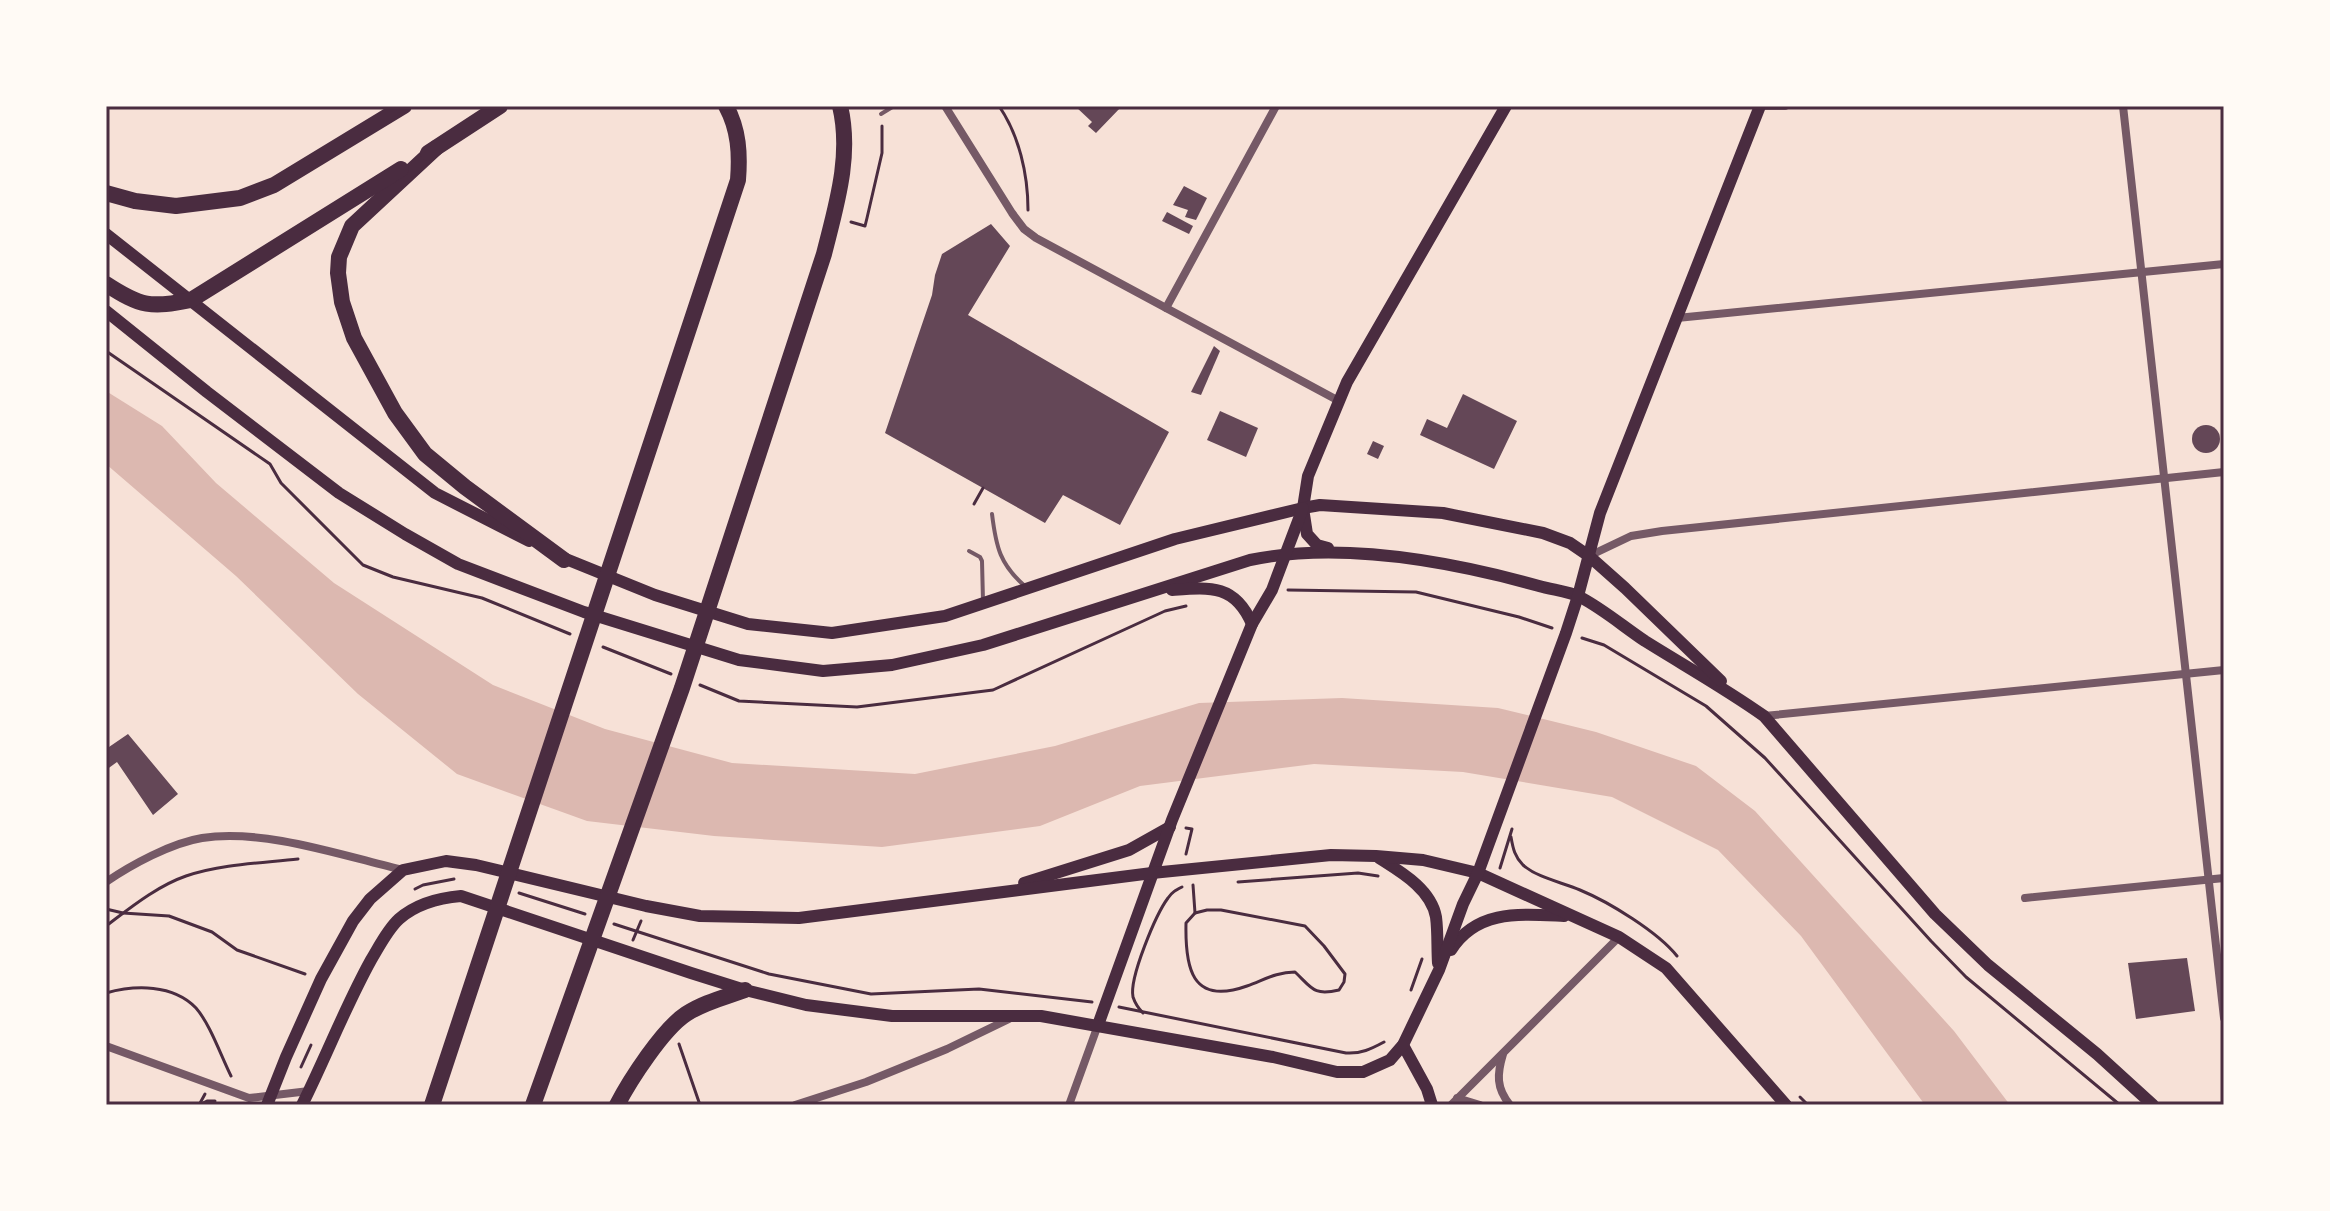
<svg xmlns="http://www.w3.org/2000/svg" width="2330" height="1211" viewBox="0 0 2330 1211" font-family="'DM Sans',sans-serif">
  <rect width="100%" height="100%" fill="#f7e1d7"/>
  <!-- water -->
  <path fill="#dcb8b0" d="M106,391L162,426L216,483L334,583L493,685L605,729L732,763L915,774L1055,746L1199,703L1342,698L1498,708L1596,732L1696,766L1755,811L1954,1031L2010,1105H1925L1801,936L1718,850L1612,797L1463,772L1314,764L1140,786L1040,826L882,847L714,836L587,821L457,774L358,694L236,576L106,464Z"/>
  <!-- building -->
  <g fill="#644757">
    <path d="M1075,106H1122L1096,133L1088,126L1092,122Z"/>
    <path d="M1184,186L1207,198L1196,220L1185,217L1188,210L1173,205Z"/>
    <path d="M1167,212L1193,226L1189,234L1162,221Z"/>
    <path d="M991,224L1010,246L968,315L1169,432L1120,525L1063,495L1045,523L885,433L932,295L935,275L942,254Z"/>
    <path d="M1214,346L1220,351L1201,395L1191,392Z"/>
    <path d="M1463,394L1517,421L1494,469L1420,435L1427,419L1447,428Z"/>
    <path d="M1220,411L1258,428L1246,457L1207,440Z"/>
    <circle cx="2206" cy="439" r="14"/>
    <path d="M1373,441L1384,446L1378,459L1367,454Z"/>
    <path d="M128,734L178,794L153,815L117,762L106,770V743L109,747Z"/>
    <path d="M2187,958L2195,1011L2136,1019L2128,963Z"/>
  </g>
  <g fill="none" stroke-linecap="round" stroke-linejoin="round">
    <!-- path -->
    <g stroke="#4a2c40" stroke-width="3">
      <path d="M999,106C1019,135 1028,174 1028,210"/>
      <path d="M851,222L865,226L867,218L882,153V126"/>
      <path d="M106,351L270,464L281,483L363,565L393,577L482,598L570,634"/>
      <path d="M974,504L983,488"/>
      <path d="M1288,590L1416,592L1519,617L1552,628"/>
      <path d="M1582,638L1604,645L1706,706L1765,758L1931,941L1966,977L2120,1105"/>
      <path d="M603,647L671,674"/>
      <path d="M700,685L739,701L857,707L993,690L1165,611L1186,606"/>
      <path d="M1186,828L1192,829L1186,854"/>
      <path d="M1511,837C1513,849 1515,857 1523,865C1538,878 1561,882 1580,890C1609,902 1658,932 1677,956"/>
      <path d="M1500,868L1512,829"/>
      <path d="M1238,882L1358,873L1378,876"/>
      <path d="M1193,885L1195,913"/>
      <path d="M415,889L423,885L454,879"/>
      <path d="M519,893L585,914"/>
      <path d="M106,909L123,913L169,916L212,932L237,950L305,974"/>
      <path d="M1207,910H1221L1305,926L1324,946L1345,974L1344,982L1339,990C1313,996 1312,988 1295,972C1276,972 1264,980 1247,986C1191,1006 1185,967 1186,923L1195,913Z"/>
      <path d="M614,924L769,974L871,994L979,989L1092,1002"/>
      <path d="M106,926C130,908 157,886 186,876C221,864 262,863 298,859"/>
      <path d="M633,940L641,921"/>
      <path d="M1411,990L1422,959"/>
      <path d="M106,993C135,985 173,984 196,1008C210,1024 221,1056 231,1076"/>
      <path d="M1119,1007L1346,1053C1361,1054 1371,1049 1384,1042"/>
      <path d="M1143,1013C1139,1009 1135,1003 1133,997C1129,978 1156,914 1168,898C1172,892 1176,890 1182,887"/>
      <path d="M679,1044L700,1105"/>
      <path d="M301,1067L311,1045"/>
      <path d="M1800,1097L1808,1105"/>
      <path d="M199,1105L205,1094"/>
      <path d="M199,1105L207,1101H215"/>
    </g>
    <!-- service -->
    <g stroke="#755966" stroke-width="4">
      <path d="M881,114L894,106"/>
      <path d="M992,514C996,547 1000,565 1026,587"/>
      <path d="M969,551L980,557L982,561L983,601"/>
    </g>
    <!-- minor -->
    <g stroke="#755966" stroke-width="8">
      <path d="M945,106L1012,213L1024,229L1036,238L1339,401"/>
      <path d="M1763,106H1785"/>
      <path d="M2123,106L2224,1018"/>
      <path d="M1166,308L1276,106"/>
      <path d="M1677,318L2224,264"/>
      <path d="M1589,556L1631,536L1662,531L2224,472"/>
      <path d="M1764,716L2224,670"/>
      <path d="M106,882C131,865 171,843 202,838C262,828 344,856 403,870"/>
      <path d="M2025,898L2224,878"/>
      <path d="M106,1046L249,1098L309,1091"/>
      <path d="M1503,1054C1497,1074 1496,1088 1510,1105"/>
      <path d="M1457,1098L1480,1105"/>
      <path d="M795,1105L866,1082L947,1049L1009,1019"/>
      <path d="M1069,1105L1098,1025"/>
      <path d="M1451,1105L1619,937"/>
    </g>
    <!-- secondary -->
    <g stroke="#4a2c40" stroke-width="12">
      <path d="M106,234L435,493L529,541"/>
      <path d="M106,311L207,392L339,493L405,534L458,564L584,612L739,660L823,671L892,665L983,645L1250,560C1342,541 1449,561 1539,586C1552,590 1568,591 1580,597C1603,609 1624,627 1645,641C1685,666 1726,689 1764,716L1935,914L1988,965L2097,1054L2153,1105"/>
      <path d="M1328,548L1317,545L1307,534L1303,508L1308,476L1347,382L1506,106"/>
      <path d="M556,555L655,595L748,624L832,633L945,616L1175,539L1303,508L1320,505L1443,513L1543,533L1570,543L1589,556L1625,588L1721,681"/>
      <path d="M1172,590C1210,587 1235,584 1252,624"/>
      <path d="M1379,858C1401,872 1431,889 1436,917C1438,932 1437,948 1438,963"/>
      <path d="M1024,883L1129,850L1170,827"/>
      <path d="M1451,950C1477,909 1521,914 1564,916"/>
      <path d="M1098,1025L1172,820L1252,624L1272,590L1303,508"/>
      <path d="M1403,1045L1427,1089L1432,1105"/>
      <path d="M267,1105L286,1057L321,979L353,921L370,899L403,870L446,861L476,865L646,906L700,916L799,918L1152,873L1331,855L1376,856L1423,860L1478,873L1619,937L1666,968L1786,1105"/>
      <path d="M302,1105C326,1057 345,1007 371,960C379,947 387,930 399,919C416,904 438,898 461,896L691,973L745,990L806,1005L892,1016H1041L1273,1057L1337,1072H1363L1390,1060L1403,1045L1439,970L1463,904L1478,873L1566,633L1578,596L1600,513L1760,106"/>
    </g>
    <!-- motorway -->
    <g stroke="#4a2c40" stroke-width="16">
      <path d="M436,148L352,226L339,257L338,273L342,302L354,338L395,413L425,454L465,487L564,560"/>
      <path d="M428,153L500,106"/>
      <path d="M106,193L135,201L176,206L240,198L274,185L404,106"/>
      <path d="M106,284C141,307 151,308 191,300L401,169"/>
      <path d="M432,1105L738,180C740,154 739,130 726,106"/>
      <path d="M533,1105L682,688L824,254C836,206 852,156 840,106"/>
      <path d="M617,1105C630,1080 663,1029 686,1014C704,1002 726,997 745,990"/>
    </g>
  </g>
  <!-- border -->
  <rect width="2330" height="1211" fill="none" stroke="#fffaf5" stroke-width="216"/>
  <rect x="108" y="108" width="2114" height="995" fill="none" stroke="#4a2c40" stroke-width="3"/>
</svg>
